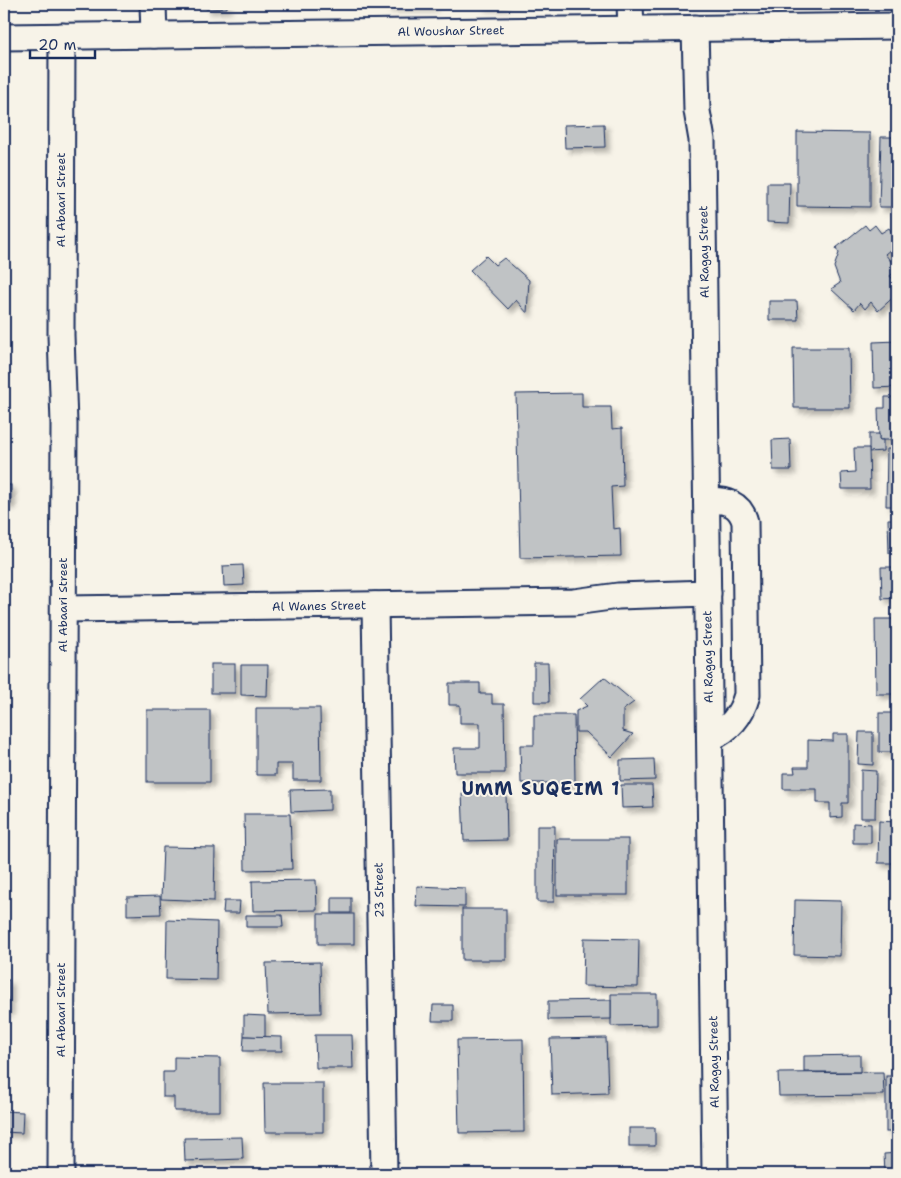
<svg xmlns="http://www.w3.org/2000/svg" width="901" height="1178" viewBox="0 0 901 1178" font-family="'Shantell Sans',sans-serif">
  <defs>
    <filter id="shadow"><feDropShadow dx="4.5" dy="4.5" stdDeviation="2.5" flood-color="#0004"/></filter>
  </defs>
  <rect width="100%" height="100%" fill="#f7f3e8"/>
  <filter id="ink" filterUnits="userSpaceOnUse"><feTurbulence type="fractalNoise" baseFrequency=".02" numOctaves="2"/><feDisplacementMap in="SourceGraphic" scale="10" xChannelSelector="R" yChannelSelector="G"/><feConvolveMatrix kernelMatrix="1 2 1 2 8 2 1 2 1" color-interpolation-filters="sRGB"/></filter>
  <g filter="url(#ink)">
    <!-- building -->
    <g fill="#c0c3c5" stroke="#1b2f5e" filter="url(#shadow)">
      <path d="M206,4H227V8L206,9Z"/>
      <rect x="386" y="4" width="46" height="3"/>
      <rect x="481" y="4" width="22" height="2"/>
      <path d="M604,124L605,147L565,148L564,125Z"/>
      <path d="M797,132L870,133V207L797,206Z"/>
      <path d="M881,137H897V207H879Z"/>
      <path d="M767,183H790L789,223L767,222Z"/>
      <path d="M865,225L869,230L875,225L881,233L889,228L897,239V244L885,254L897,269L890,276L897,284V294L878,311L871,302L865,309L860,303L854,310L831,289L840,283L834,267L839,253L836,248Z"/>
      <path d="M486,256L495,265L504,258L529,280L527,313L516,300L508,309L470,270Z"/>
      <path d="M769,301H797L798,320H769Z"/>
      <path d="M897,341V387L874,388L873,342Z"/>
      <path d="M793,348H849L850,408H794Z"/>
      <path d="M582,393V407H611L612,429L622,428L623,486L611,487L613,529L620,528L621,556L520,558L516,394Z"/>
      <path d="M885,397H897V440H879L878,408H885Z"/>
      <path d="M869,434H879V440H883V451L869,452Z"/>
      <path d="M790,439L791,470H773L772,440Z"/>
      <path d="M854,448H869L870,489H842L841,473L855,472Z"/>
      <path d="M887,449H897V506H886Z"/>
      <rect x="4" y="485" width="7" height="19"/>
      <path d="M888,519H897V553H889Z"/>
      <path d="M243,565L244,585L224,586L223,566Z"/>
      <path d="M881,567H897V598L882,599Z"/>
      <path d="M875,619H897V694H876Z"/>
      <path d="M534,663H548L549,702H534Z"/>
      <rect x="211" y="664" width="24" height="29"/>
      <path d="M241,665H268L267,696L241,695Z"/>
      <path d="M604,677L634,702L623,710V731L633,734L612,757L586,732H576V711L587,706L580,699Z"/>
      <path d="M449,683H480V694H492V704H504L505,773H455L454,748H480V723H460V705H449Z"/>
      <path d="M256,708H320L321,780H293V764H276V775H256Z"/>
      <rect x="147" y="710" width="63" height="72"/>
      <rect x="879" y="713" width="18" height="39"/>
      <path d="M534,715H574L575,783H521L520,745H534Z"/>
      <path d="M859,732H873V765L858,764Z"/>
      <path d="M833,734H848V803H842V817L830,818V803H817V789H783V773H795L794,767H808V740L833,741Z"/>
      <path d="M654,759L655,780L620,781V760Z"/>
      <path d="M861,770L876,771L875,818H861Z"/>
      <path d="M621,785H652L653,807L622,808Z"/>
      <path d="M330,789V810L291,812L290,790Z"/>
      <path d="M506,792L507,840L464,841L462,793Z"/>
      <path d="M244,814H290L292,869L245,870Z"/>
      <path d="M879,821L897,822V863H878Z"/>
      <path d="M853,823L871,824V843H853Z"/>
      <path d="M537,826H555L554,902H537Z"/>
      <rect x="557" y="839" width="71" height="56"/>
      <path d="M163,847L215,848L214,901L161,899Z"/>
      <path d="M316,880L317,910L253,911L252,881Z"/>
      <path d="M417,886L465,888V907L416,906Z"/>
      <path d="M160,896L161,914L127,915V897Z"/>
      <rect x="332" y="898" width="19" height="15"/>
      <path d="M795,900L841,901L840,956L794,955Z"/>
      <path d="M224,901H240L239,913H223Z"/>
      <rect x="462" y="909" width="44" height="51"/>
      <rect x="318" y="914" width="36" height="30"/>
      <path d="M246,915H282L283,927H246Z"/>
      <path d="M167,920L217,922L216,980L166,979Z"/>
      <path d="M584,938L639,939L638,987L583,986Z"/>
      <path d="M320,962L321,1013L268,1014L266,963Z"/>
      <rect x="4" y="980" width="5" height="31"/>
      <path d="M611,994H657V1025L611,1026Z"/>
      <path d="M611,1000V1019L548,1020V1001Z"/>
      <path d="M433,1005H453V1021H432Z"/>
      <path d="M896,1006H897L896,1063Z"/>
      <path d="M244,1015L265,1016V1037L244,1036Z"/>
      <path d="M315,1035H352L353,1068H316Z"/>
      <path d="M244,1036L282,1037V1051H243Z"/>
      <path d="M606,1038L608,1093L552,1095L550,1039Z"/>
      <path d="M523,1039L524,1132L459,1133L457,1040Z"/>
      <path d="M860,1055V1072H804V1056Z"/>
      <path d="M174,1057L220,1058V1111H174V1097H163V1072H174Z"/>
      <path d="M883,1072L884,1095L779,1096L778,1073Z"/>
      <rect x="886" y="1076" width="11" height="56"/>
      <path d="M264,1083H323V1132H265Z"/>
      <path d="M4,1111L23,1112L22,1133L4,1132Z"/>
      <rect x="629" y="1128" width="26" height="18"/>
      <path d="M242,1137L243,1159L185,1161L184,1138Z"/>
      <path d="M897,1153V1174H885L884,1154Z"/>
      <path d="M574,1172H626L627,1174H574Z"/>
    </g>
    <g fill="none" stroke-linecap="round" stroke-linejoin="round">
      <defs>
        <g id="minor">
          <path d="M153,4L154,35"/>
          <path d="M630,4L631,29"/>
          <path d="M695,28L697,111L702,140L715,1174"/>
          <path d="M4,37L897,26"/>
          <path d="M707,501C725,499 740,503 745,522L747,695C741,716 730,729 710,738"/>
          <path d="M375,605L384,1174"/>
          <path d="M64,609L574,602L618,596L708,593"/>
          <path d="M61,1174L64,424L61,335L62,36"/>
        </g>
      </defs>
      <!-- minor casing -->
      <use href="#minor" stroke="#1b2f5e" stroke-width="29"/>
      <!-- minor -->
      <use href="#minor" stroke="#f7f3e8" stroke-width="25"/>
    </g>
  </g>
  <g text-anchor="middle" stroke-width="4" stroke-linejoin="round" paint-order="stroke">
    <!-- street labels -->
    <g font-size="12" fill="#1b2f5e" stroke="#f7f3e8">
      <text transform="translate(451 31) rotate(-1)" y="4">Al Woushar Street</text>
      <text transform="translate(61 200) rotate(-90)" y="4">Al Abaari Street</text>
      <text transform="translate(704 252) rotate(-91)" y="4">Al Ragay Street</text>
      <text transform="translate(63 605) rotate(-90)" y="4">Al Abaari Street</text>
      <text transform="translate(319 606) rotate(-1)" y="4">Al Wanes Street</text>
      <text transform="translate(708 657) rotate(-91)" y="4">Al Ragay Street</text>
      <text transform="translate(379 890) rotate(-91)" y="4">23 Street</text>
      <text transform="translate(61 1010) rotate(-90)" y="4">Al Abaari Street</text>
      <text transform="translate(714 1062) rotate(-91)" y="4">Al Ragay Street</text>
    </g>
    <!-- district labels -->
    <g font-size="18" font-weight="bold" letter-spacing="1" fill="#1b2f5e" stroke="#f7f3e8">
      <text x="541" y="795">UMM SUQEIM 1</text>
    </g>
  </g>
  <!-- margin -->
  <rect width="901" height="1178" fill="none" stroke="#f7f3e8" stroke-width="20"/>
  <rect x="10" y="10" width="881" height="1158" fill="none" stroke="#1b2f5e" stroke-width="2" filter="url(#ink)"/>
  <!-- scale -->
  <path d="M30 50v8h65v-8" fill="none" stroke="#1b2f5e" stroke-width="2.5"/>
  <text x="38" y="50" font-size="15" fill="#1b2f5e" stroke="#f7f3e8" stroke-width="4" paint-order="stroke">20 m</text>
</svg>
